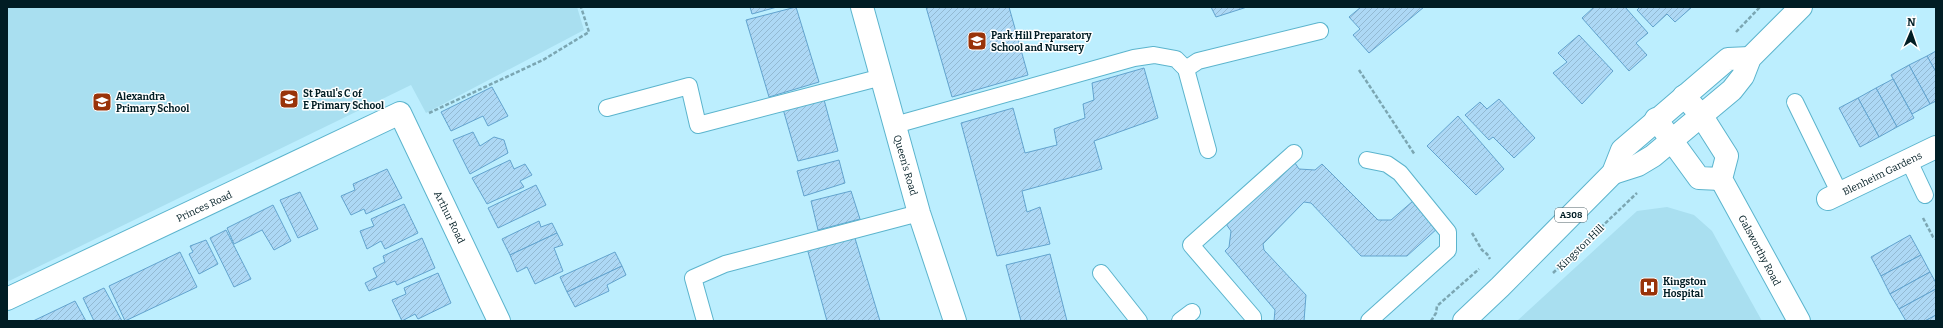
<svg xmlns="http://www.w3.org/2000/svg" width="1943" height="328" viewBox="0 0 1943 328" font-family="Bitter,serif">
  <defs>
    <pattern id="building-hatch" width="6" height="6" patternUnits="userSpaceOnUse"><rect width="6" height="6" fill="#add8f5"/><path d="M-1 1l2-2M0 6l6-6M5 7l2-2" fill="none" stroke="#93b9d2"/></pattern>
  </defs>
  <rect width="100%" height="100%" fill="#bceefe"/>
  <!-- built -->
  <g fill="#a9dff0">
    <path d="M7,7H577L584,30L426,113L411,85L7,282Z"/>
    <path d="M1667,207L1694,215L1712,231L1762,321H1517L1637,211Z"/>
  </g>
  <!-- building -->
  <g fill="url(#building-hatch)" stroke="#62a3ce">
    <path d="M750,7H777L752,14Z"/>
    <path d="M796,7L819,82L769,97L746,20Z"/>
    <path d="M926,7H1009L1028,75L952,97Z"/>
    <path d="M1211,7H1247L1216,17Z"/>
    <path d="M1361,7H1424L1369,53L1353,35L1360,29L1349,17Z"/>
    <path d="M1594,7H1625L1648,33L1636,43L1647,55L1629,71L1582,18Z"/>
    <path d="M1640,7H1692L1675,22L1667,14L1653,27L1637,10Z"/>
    <path d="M1579,35L1613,71L1582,104L1553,73L1567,62L1558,53Z"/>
    <path d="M1936,51V72L1927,56Z"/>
    <path d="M1927,56L1936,72V101L1930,104L1909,65Z"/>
    <path d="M1909,65L1930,104L1912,114L1891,75Z"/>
    <path d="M1144,68L1158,118L1094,141L1102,169L1022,191L1027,212L1040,207L1050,244L997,256L961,123L1013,108L1025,153L1057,145L1054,129L1085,118L1083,104L1094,100L1092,83Z"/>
    <path d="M1893,79L1914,118L1897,127L1876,88Z"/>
    <path d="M492,87L508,116L488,126L483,116L451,131L441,112Z"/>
    <path d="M1876,88L1897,127L1879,137L1858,98Z"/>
    <path d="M823,96L838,151L798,161L783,109Z"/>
    <path d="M1858,98L1879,137L1860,147L1839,108Z"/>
    <path d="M1499,99L1535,138L1514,158L1493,137L1489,140L1465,115L1480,102L1487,109Z"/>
    <path d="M1458,116L1504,169L1476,195L1427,146Z"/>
    <path d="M473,132L480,146L494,137L504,140L508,153L470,174L453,140Z"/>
    <path d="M510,160L514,169L525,164L532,175L520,181L524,187L487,204L472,178Z"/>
    <path d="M839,160L845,183L804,196L797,171Z"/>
    <path d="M1295,163L1299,169L1315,170L1322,164L1378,220H1391L1413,201L1439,227L1407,256H1361L1311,203L1304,202L1263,244L1264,250L1306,295L1304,321H1274L1275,310L1225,251L1229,247L1231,231L1226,224Z"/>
    <path d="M387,169L402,198L366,214L364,209L351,215L341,196L355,190L353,184Z"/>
    <path d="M536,185L546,205L498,228L488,208Z"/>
    <path d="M851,191L860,219L818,230L811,201Z"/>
    <path d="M300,192L318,229L298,238L280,200Z"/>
    <path d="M404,204L418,233L385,249L381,241L367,249L360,231L374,226L371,219Z"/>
    <path d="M273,205L291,241L274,250L262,230L234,244L227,228Z"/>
    <path d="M539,221L541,227L552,223L557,233L510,255L502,239Z"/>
    <path d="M226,230L251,279L234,287L210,238Z"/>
    <path d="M557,233L563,245L554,248L563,271L535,284L527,267L517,272L510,255Z"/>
    <path d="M854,235L880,321H827L807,248Z"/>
    <path d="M1910,235L1921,255L1881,276L1871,257Z"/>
    <path d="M422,238L435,268L397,285L395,281L369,291L365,283L377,277L373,268L385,262L383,256Z"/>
    <path d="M206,240L218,264L199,274L189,254L193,252L190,246Z"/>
    <path d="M180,252L197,287L125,321L109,286Z"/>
    <path d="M615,252L622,266L567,292L560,277Z"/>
    <path d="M1050,254L1067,321H1021L1006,265Z"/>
    <path d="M1921,255L1930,272L1890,294L1881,276Z"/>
    <path d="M622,266L626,275L607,285L609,291L575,307L567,292Z"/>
    <path d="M1930,272L1936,283V289L1899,309L1890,294Z"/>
    <path d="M438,273L451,303L418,319L415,314L402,321L392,300L406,294L404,288Z"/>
    <path d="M104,288L122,321H94L83,298Z"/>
    <path d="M1936,289V315L1925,321H1906L1899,309Z"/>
    <path d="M75,301L86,321H33Z"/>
    <path d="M1936,315V321H1925Z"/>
  </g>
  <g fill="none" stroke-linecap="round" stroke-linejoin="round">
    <defs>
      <g id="lane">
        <path d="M1186,69L1198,61L1320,31"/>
        <path d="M1795,102L1840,194"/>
        <path d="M607,108L689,86L698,125L882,77"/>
        <path d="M895,125L1134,58L1154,55L1176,59L1186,69L1208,150"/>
        <path d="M1367,160L1387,164L1400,173L1448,232V250L1369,321"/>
        <path d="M1909,161L1925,195"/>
        <path d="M1101,273L1139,321"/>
        <path d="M705,321L693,278L725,264L919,213"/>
        <path d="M1180,321L1192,312"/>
        <path d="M1253,321V317L1191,245L1294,153"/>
      </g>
      <g id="street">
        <path d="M1828,199L1936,147"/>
        <path d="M7,299L400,113L499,321"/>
      </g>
      <g id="secondary">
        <path d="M862,7L919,213L955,321"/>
        <path d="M1684,96L1701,115L1727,156L1721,179L1799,321"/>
        <path d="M1656,119L1699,178L1721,179"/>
      </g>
      <g id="primary">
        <path d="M1613,173L1638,165L1653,156L1732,90L1743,76L1750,58L1801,7"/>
        <path d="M1464,321L1500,287L1613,173L1622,150L1728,59L1750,58"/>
      </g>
    </defs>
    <!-- lane casing -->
    <use href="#lane" stroke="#5bb4cd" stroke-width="18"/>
    <!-- street casing -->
    <use href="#street" stroke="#5bb4cd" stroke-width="24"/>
    <!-- secondary casing -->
    <use href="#secondary" stroke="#5bb4cd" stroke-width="24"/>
    <!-- primary casing -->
    <use href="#primary" stroke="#5bb4cd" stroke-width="24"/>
    <!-- path -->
    <g stroke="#7ba6b2" stroke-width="2.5" stroke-dasharray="4 2" stroke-linecap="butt">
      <path d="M1736,32L1760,7"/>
      <path d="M1359,70L1415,155"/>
      <path d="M429,113L543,60L589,32L581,7"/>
      <path d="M1923,218L1933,237L1936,239"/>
      <path d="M1472,233L1482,250L1487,254L1490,259"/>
      <path d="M1553,273L1637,193"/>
      <path d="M1431,321L1436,313L1437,306L1479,269"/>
    </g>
    <!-- lane -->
    <use href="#lane" stroke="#fff" stroke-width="16"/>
    <!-- street -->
    <use href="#street" stroke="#fff" stroke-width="22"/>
    <!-- secondary -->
    <use href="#secondary" stroke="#fff" stroke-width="22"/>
    <!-- primary -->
    <use href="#primary" stroke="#fff" stroke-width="22"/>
  </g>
  <!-- icons -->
  <defs>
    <symbol id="school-square" viewBox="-11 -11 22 22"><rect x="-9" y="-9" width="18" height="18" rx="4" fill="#993309" stroke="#fff"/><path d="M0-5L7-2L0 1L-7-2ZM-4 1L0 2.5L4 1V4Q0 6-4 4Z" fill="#fff"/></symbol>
    <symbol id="hospital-square" viewBox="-11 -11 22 22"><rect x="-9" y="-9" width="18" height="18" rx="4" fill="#993309" stroke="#fff"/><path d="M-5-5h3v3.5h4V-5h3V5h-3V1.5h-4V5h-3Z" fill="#fff"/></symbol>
  </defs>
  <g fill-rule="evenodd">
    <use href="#school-square" x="966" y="30" width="22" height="22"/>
    <use href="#school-square" x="278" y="88" width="22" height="22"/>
    <use href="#school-square" x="91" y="91" width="22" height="22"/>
    <use href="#hospital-square" x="1638" y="276" width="22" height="22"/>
  </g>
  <g text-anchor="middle" stroke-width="3" stroke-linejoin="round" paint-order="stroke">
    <!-- shield labels -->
    <rect fill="#fff" stroke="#4d6166" stroke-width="1" x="1555" y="208" width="32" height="14" rx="3"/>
    <g font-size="9" font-weight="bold" fill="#011d24">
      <text x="1571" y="218">A308</text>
    </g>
    <!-- poi labels -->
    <g font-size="10" font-weight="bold" fill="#011d24" stroke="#fff" text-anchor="start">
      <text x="991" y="39">Park Hill Preparatory<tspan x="991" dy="12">School and Nursery</tspan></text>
      <text x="303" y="97">St Paul's C of<tspan x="303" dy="12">E Primary School</tspan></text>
      <text x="116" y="100">Alexandra<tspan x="116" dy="12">Primary School</tspan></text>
      <text x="1663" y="285">Kingston<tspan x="1663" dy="12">Hospital</tspan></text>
    </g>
    <!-- street labels -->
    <g font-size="10" fill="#011d24" stroke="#fff">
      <text transform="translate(906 165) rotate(74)" y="4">Queen's Road</text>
      <text transform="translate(1882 173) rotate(-26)" y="4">Blenheim Gardens</text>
      <text transform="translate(204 206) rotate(-25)" y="4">Princes Road</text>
      <text transform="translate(450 217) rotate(64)" y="4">Arthur Road</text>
      <text transform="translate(1580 247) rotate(-44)" y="4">Kingston Hill</text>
      <text transform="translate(1760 250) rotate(62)" y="4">Galsworthy Road</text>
    </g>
  </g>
  <!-- border -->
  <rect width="1943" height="328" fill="none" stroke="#011d24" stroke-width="16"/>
  <!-- north arrow -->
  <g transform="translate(1911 32) rotate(2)" stroke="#ffffff" stroke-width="3" paint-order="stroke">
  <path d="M0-3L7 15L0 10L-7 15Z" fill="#011d24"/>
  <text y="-6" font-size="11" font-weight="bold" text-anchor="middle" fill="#011d24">N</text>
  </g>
</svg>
